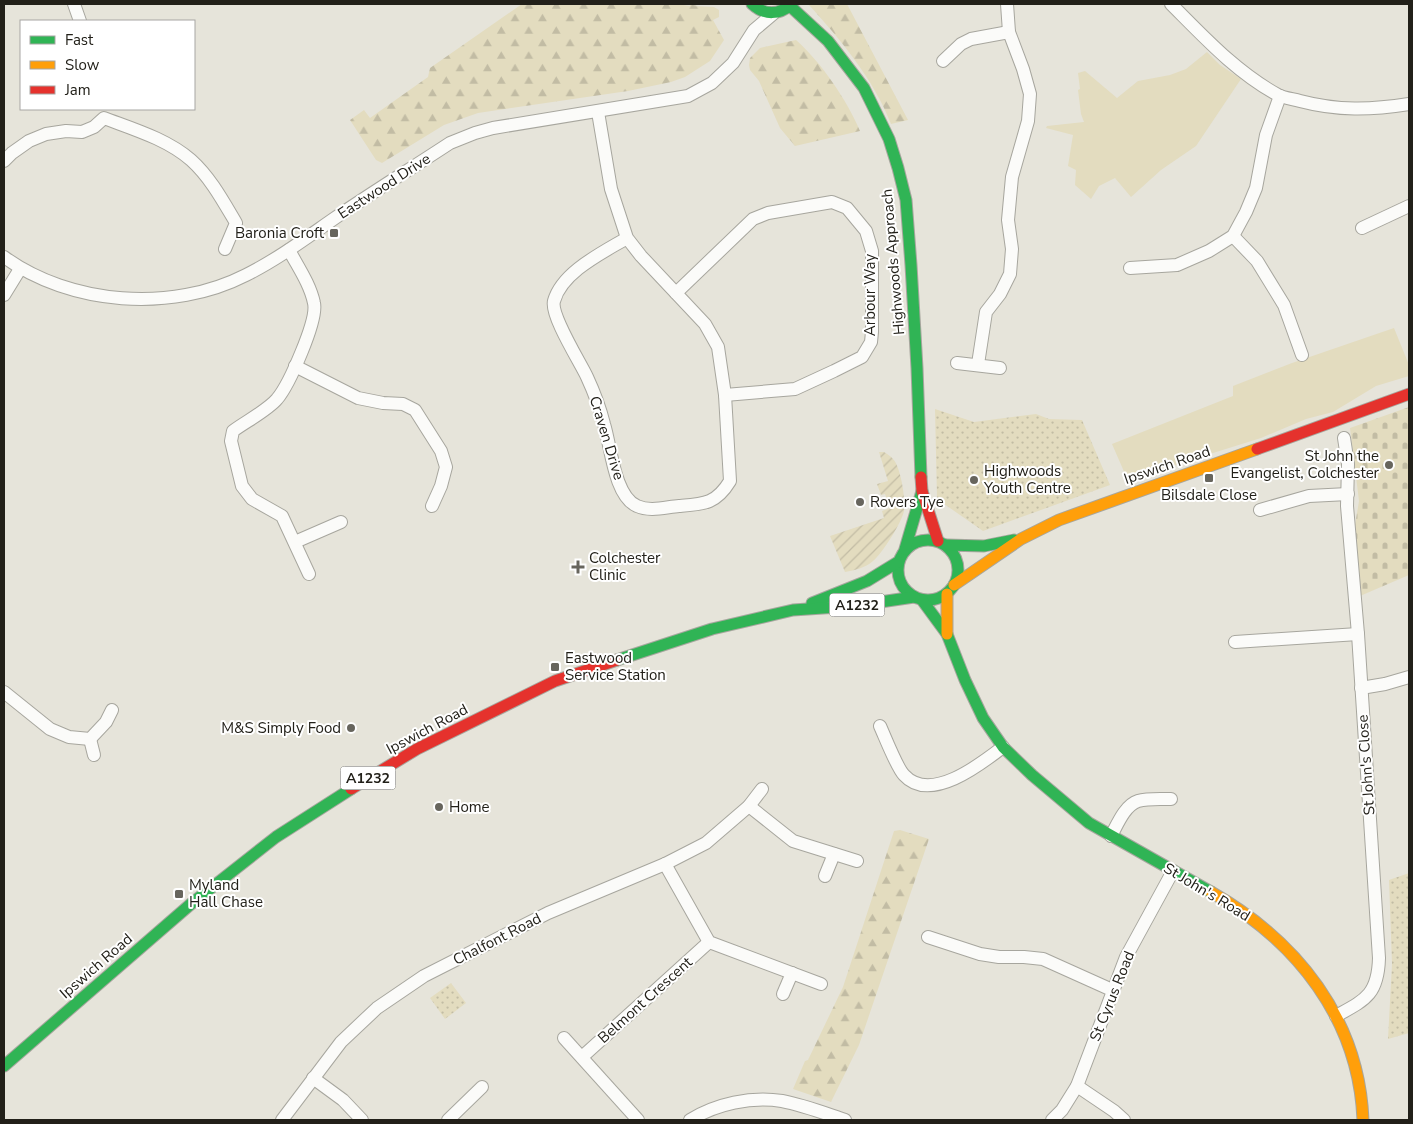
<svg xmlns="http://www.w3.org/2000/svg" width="1413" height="1124" viewBox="0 0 1413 1124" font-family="'Nunito Sans',sans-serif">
  <defs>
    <pattern id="forest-firs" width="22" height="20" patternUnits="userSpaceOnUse" patternTransform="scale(1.25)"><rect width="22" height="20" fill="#e3dcbf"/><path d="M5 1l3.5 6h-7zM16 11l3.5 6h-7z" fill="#c2bca4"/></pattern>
    <pattern id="cemetery-stones" width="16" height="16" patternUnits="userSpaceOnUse" patternTransform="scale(1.25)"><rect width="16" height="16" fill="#e3dcbf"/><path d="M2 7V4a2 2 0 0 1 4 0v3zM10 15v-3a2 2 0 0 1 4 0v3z" fill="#c2bca4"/></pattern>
    <pattern id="park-dots" width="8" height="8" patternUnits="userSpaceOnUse" patternTransform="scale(1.25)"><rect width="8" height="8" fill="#e3dcbf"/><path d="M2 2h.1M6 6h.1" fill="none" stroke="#c2bca4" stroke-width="1.8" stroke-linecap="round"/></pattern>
    <pattern id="garden-furrows" width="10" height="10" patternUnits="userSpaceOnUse" patternTransform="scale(1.25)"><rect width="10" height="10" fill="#e3dcbf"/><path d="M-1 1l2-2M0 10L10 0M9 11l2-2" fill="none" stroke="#c2bca4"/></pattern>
  </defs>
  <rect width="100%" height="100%" fill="#e6e4da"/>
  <!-- grass -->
  <g fill="#e3dcbf">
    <path d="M1207,52L1220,65L1241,79L1196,146L1161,170L1131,197L1115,178L1099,186L1091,199L1075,185L1076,170L1068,166L1073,135L1046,128L1047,126L1084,122L1081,114L1078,90L1080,89L1078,73L1085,71L1117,98L1138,81L1170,75L1186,69Z"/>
    <path d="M1394,328L1409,365V376L1376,386L1333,412L1306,419L1261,438L1181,463L1129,483L1112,444L1233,396V386L1292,363Z"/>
  </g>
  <!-- forest -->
  <g fill="url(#forest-firs)">
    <path d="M522,4H677L690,6L689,4H704L693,6L714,7L719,10V17L713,20L724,40L710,61L685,77L671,82L628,91L478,113L444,125L382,163L376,160L350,120L364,110L370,118L428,77L430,68Z"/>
    <path d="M808,4H847L908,120L891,124C873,78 840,39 808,4Z"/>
    <path d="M796,40C821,62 847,100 860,131L795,146L780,128L759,81L750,70L749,65L750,58L760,48Z"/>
    <path d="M900,830L929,839L859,1045L831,1102L793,1089L805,1061L808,1060L843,987L894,831Z"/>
  </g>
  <!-- cemetery -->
  <path fill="url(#cemetery-stones)" d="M1409,407V575L1360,596L1354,531L1359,501L1350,428Z"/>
  <!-- park -->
  <g fill="url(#park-dots)">
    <path d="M935,409L974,422L1036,414L1049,419L1082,420L1110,485L983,531L937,499Z"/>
    <path d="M1409,873V1033L1388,1039L1392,964L1389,880Z"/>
    <path d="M451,983L466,1003L445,1019L430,998Z"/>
  </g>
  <!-- garden -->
  <path fill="url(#garden-furrows)" d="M879,452H884C887,454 891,456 893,459C901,467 906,501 904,511C902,522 882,554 873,561C865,568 855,570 845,572L830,536L884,518L882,511L890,508L885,494L881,495L877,484L888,481Z"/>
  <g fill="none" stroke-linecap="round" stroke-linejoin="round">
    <defs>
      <g id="street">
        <path d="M74,4L80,21"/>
        <path d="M1171,4C1204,37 1236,72 1278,95C1284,98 1293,99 1300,101C1338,111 1371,110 1409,104"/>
        <path d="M943,61L961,44L971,39L1009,32"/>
        <path d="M598,112L611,189L627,238L641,256L705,324L718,347L725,395L730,481C716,504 704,504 679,506C666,507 650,512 637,506C614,496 611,446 604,424C600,408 594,392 587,377C580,362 550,315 554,301C562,272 602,253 627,238"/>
        <path d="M4,161L12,153L29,141L46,134L66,131L82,132L94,127L104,118C133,129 167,139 191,160C210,177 223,201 236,223L225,249"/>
        <path d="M1362,228L1409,206"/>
        <path d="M1233,236L1257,261L1284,305L1302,355"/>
        <path d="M289,250C298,267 310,284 314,303C318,320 289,385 277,399C268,410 245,422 233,431L231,441L242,486L252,499L282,516L309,574"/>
        <path d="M4,257C70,305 172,313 246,275C278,259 306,238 335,218C373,192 412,168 450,143L475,133L493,128L688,96L712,83L733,63L754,30L773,14"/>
        <path d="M1130,268L1177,265L1209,251L1233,236L1246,212L1256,188L1266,135L1280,96"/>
        <path d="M676,293L753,219L768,213L832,202L847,208L866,231L872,251V332L871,342L862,357L834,371L795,389L725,395"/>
        <path d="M4,295L20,269"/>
        <path d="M957,363L1000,368"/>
        <path d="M978,364L986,312L1000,294L1010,274L1012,249L1008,220L1012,177L1028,121L1030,94L1023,69L1009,32L1007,4"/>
        <path d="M295,366L358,398L383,403L403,404L415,410L441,451L446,467L441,486L432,506"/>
        <path d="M1260,510L1309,496L1348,494"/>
        <path d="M295,542L341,522"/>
        <path d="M1235,642L1358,634"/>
        <path d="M1361,688L1385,684L1409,677"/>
        <path d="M4,692L50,729L69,737L90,739L106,722L112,710"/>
        <path d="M880,726C885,737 897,768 904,775C930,804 981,764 1003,747"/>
        <path d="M90,739L94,755"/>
        <path d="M749,806L793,841L857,861"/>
        <path d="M1111,836C1117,825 1125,805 1138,801C1148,798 1161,799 1171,799"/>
        <path d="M665,864L709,942L821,984"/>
        <path d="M825,876L834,854"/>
        <path d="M928,937L980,954L999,957H1024L1043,959L1112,990"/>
        <path d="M783,994L792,973"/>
        <path d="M1336,1016C1365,1000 1378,995 1379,958L1358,634L1347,506L1348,464L1344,438"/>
        <path d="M564,1038L638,1120"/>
        <path d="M582,1057L709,942"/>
        <path d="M313,1078L343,1100L362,1120"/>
        <path d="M1077,1086L1114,1111L1124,1120"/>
        <path d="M282,1120L341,1042L377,1008L424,976L548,913L665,864L706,843L749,806L762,789"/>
        <path d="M448,1120L482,1087"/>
        <path d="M690,1120C716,1104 751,1096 782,1101C803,1105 824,1113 845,1120"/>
        <path d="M1052,1120L1062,1110L1077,1086L1126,957L1173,871"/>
      </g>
      <g id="fast">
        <path d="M752,4C765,16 779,15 792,4"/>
        <path d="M790,6L828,41L864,88L889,139L898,168L906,200L911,265L917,368L921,477"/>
        <circle cx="928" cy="570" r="30"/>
        <path d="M946,545L984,546L1014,540"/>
        <path d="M905,549L922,491"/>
        <path d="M922,600L947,634L965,680L983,718L1003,747L1032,775L1089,823L1211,892"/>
        <path d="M812,603L867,581L898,562"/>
        <path d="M617,660L712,629L793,610L853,606L914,597"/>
        <path d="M4,1066L192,903L276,837L351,789"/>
      </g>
      <g id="slow">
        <path d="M954,585L1021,539L1059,520L1257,449"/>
        <path d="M947,594V634"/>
        <path d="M1211,892C1297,941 1359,1019 1363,1120"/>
      </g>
      <g id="jam">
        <path d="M1257,449L1409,394"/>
        <path d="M921,477L922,491L938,541"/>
        <path d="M351,789L417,749L555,681L617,660"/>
      </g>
    </defs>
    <!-- street casing -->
    <use href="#street" stroke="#a7a69e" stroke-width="14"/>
    <!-- fast casing -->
    <use href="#fast" stroke="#a7a69e" stroke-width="13"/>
    <!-- slow casing -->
    <use href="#slow" stroke="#a7a69e" stroke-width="13"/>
    <!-- jam casing -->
    <use href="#jam" stroke="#a7a69e" stroke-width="13"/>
    <!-- street -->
    <use href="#street" stroke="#fbfbf9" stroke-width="12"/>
    <!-- fast -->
    <use href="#fast" stroke="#30b455" stroke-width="11"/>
    <!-- slow -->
    <use href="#slow" stroke="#ff9f0a" stroke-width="11"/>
    <!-- jam -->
    <use href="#jam" stroke="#e5322d" stroke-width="11"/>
  </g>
  <!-- markers -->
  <g fill="#67655d" stroke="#fff" stroke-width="2">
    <rect x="329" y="228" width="10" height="10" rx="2.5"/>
    <circle cx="1389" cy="465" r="5"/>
    <rect x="1204" y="473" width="10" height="10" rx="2.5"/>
    <circle cx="974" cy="480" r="5"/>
    <circle cx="860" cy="502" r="5"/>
    <path d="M575.5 559.5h5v5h5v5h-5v5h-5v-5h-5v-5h5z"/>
    <rect x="550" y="662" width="10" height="10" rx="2.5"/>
    <circle cx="351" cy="728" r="5"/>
    <circle cx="439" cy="807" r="5"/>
    <rect x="174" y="889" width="10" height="10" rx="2.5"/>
  </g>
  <g text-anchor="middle" stroke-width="4" stroke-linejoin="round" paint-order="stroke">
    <!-- shield labels -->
    <g fill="#fff" stroke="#64635e" stroke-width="1">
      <rect x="829.5" y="593.5" width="55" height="23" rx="4"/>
      <rect x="340.5" y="766.5" width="55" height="23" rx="4"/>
    </g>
    <g font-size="14" font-weight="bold" fill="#222019">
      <text x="857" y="610">A1232</text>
      <text x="368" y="783">A1232</text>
    </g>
    <!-- street labels -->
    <g font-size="15" fill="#222019" stroke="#fff">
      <text transform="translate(384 186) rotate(-33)" y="5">Eastwood Drive</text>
      <text transform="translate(893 262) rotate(-95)" y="5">Highwoods Approach</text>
      <text transform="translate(870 295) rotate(-90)" y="5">Arbour Way</text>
      <text transform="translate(607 438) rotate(73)" y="5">Craven Drive</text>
      <text transform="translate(1167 465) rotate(-19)" y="5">Ipswich Road</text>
      <text transform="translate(427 729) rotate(-28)" y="5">Ipswich Road</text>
      <text transform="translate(1366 765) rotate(-94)" y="5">St John's Close</text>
      <text transform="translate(1207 892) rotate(31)" y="5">St John's Road</text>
      <text transform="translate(497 939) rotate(-27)" y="5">Chalfont Road</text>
      <text transform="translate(96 966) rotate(-41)" y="5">Ipswich Road</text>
      <text transform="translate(1112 996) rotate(-68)" y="5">St Cyrus Road</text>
      <text transform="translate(645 1000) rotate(-42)" y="5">Belmont Crescent</text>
    </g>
    <!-- poi labels -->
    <g font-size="15" fill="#222019" stroke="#fff" text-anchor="start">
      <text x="324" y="238" text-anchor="end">Baronia Croft</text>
      <text x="1379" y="461" text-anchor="end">St John the<tspan x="1379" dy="17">Evangelist, Colchester</tspan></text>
      <text x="984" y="476">Highwoods<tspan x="984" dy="17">Youth Centre</tspan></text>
      <text x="1209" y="500" text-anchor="middle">Bilsdale Close</text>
      <text x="870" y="507">Rovers Tye</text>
      <text x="589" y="563">Colchester<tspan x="589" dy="17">Clinic</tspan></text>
      <text x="565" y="663">Eastwood<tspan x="565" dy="17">Service Station</tspan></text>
      <text x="341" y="733" text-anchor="end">M&amp;S Simply Food</text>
      <text x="449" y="812">Home</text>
      <text x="189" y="890">Myland<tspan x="189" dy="17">Hall Chase</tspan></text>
    </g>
  </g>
  <!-- border -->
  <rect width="1413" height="1124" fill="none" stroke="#222019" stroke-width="10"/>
  <!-- legend -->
  <rect x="20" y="20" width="175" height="90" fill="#ffffff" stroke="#a7a6a3"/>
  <rect x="30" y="36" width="25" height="8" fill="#30b455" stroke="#a7a6a3"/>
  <text x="65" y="45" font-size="15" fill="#222019">Fast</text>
  <rect x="30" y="61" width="25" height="8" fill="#ff9f0a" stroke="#a7a6a3"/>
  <text x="65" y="70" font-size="15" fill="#222019">Slow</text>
  <rect x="30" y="86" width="25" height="8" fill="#e5322d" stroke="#a7a6a3"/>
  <text x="65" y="95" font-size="15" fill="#222019">Jam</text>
</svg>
